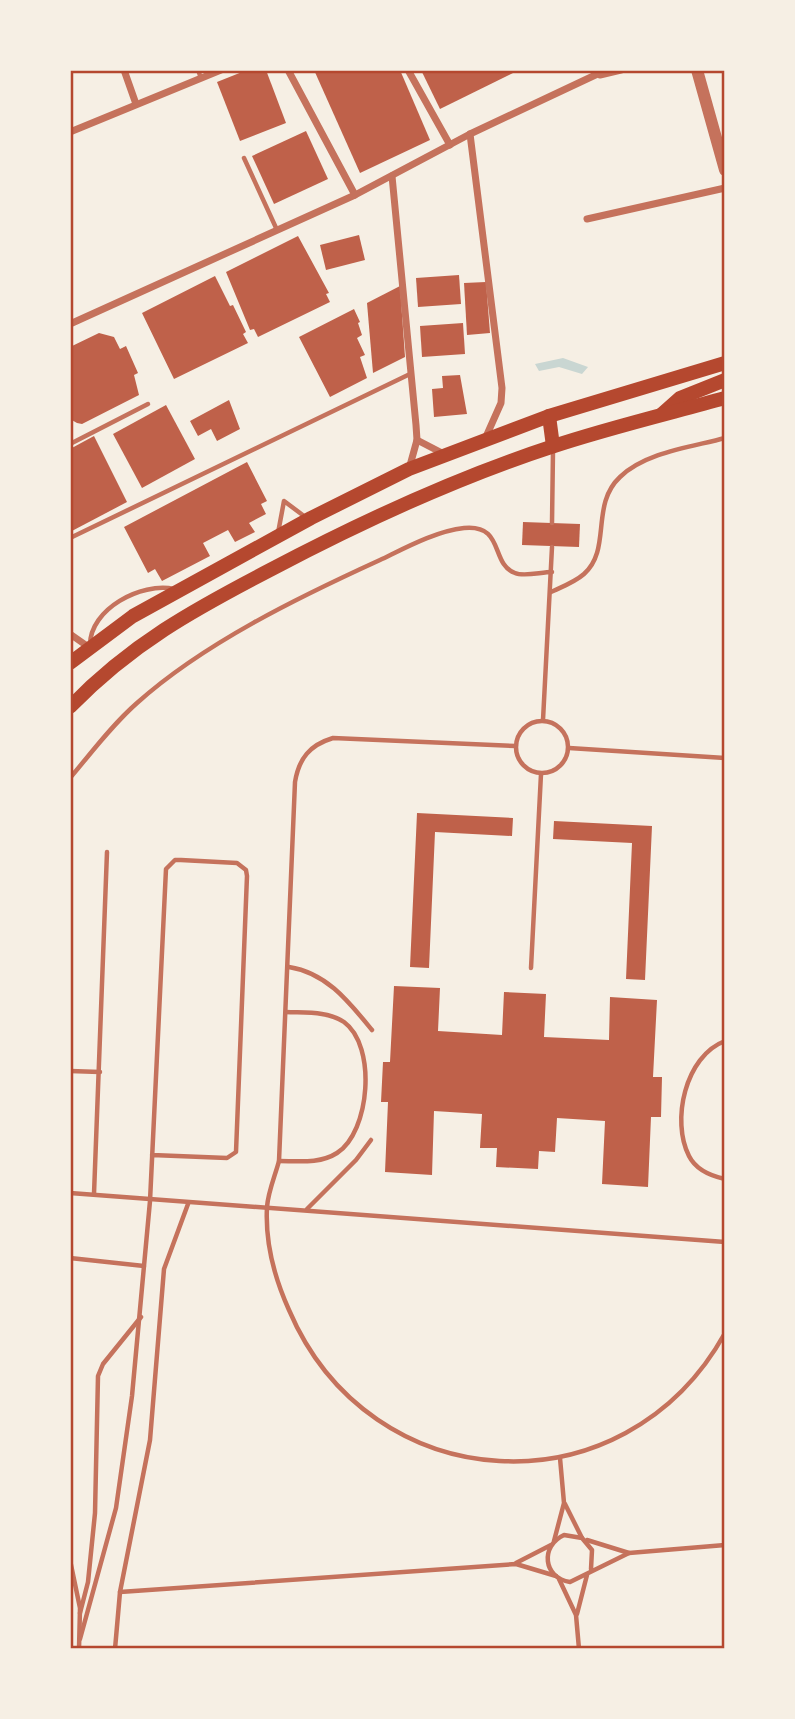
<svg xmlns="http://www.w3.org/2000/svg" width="795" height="1719" viewBox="0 0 795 1719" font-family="'Times New Roman',serif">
  <rect width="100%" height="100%" fill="#f6efe4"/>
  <!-- water -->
  <path fill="#c9d6d2" d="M563,358L588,367L582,374L559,367L539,371L535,364Z"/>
  <!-- building -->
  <g fill="#bf614a">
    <path d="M247,70H266L286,123L240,141L217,82Z"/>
    <path d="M314,70H400L430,140L360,173Z"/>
    <path d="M421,70H519L440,109Z"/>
    <path d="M306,131L328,179L274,204L252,156Z"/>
    <path d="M359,235L365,260L326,270L320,245Z"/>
    <path d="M298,236L329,293L326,294L330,302L258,337L254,329L250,330L226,272Z"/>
    <path d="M459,275L461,304L418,307L416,278Z"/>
    <path d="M215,276L230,306L233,305L246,332L243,334L248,343L174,379L142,313Z"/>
    <path d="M486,282L490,333L467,335L464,283Z"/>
    <path d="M400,286L405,357L373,373L367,303Z"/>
    <path d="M354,309L360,322L358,323L362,335L357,338L365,355L360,357L367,378L330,397L299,337Z"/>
    <path d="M463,323L465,354L422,357L420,326Z"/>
    <path d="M99,333L114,337L120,349L126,346L138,373L134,375L139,395L82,424L77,423L70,419V347Z"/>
    <path d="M460,375L467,414L434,417L432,389L443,388L442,376Z"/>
    <path d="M229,400L240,429L217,441L211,429L198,436L190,421Z"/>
    <path d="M166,405L195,459L142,488L113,434Z"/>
    <path d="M94,436L127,502L70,532V449Z"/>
    <path d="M247,462L267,501L261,504L266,514L249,523L255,532L235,542L228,530L203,543L210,556L162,581L155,569L148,573L124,527Z"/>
    <path d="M523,522L580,524L579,547L522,545Z"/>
    <path d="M417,813L513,818L512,836L435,832L429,968L410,967Z"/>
    <path d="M554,821L652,826L645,980L626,979L632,843L553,839Z"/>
    <path d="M394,986L440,988L438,1031L502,1035L504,992L546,994L544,1037L609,1040L610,997L657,1000L653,1077H662L661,1117H651L648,1187L602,1184L605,1121L557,1118L555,1152L539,1151L538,1169L496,1167L497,1148H480L482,1114L434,1111L432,1175L385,1172L388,1102H381L383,1062H390Z"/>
  </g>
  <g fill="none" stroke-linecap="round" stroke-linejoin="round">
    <!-- service -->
    <g stroke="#c5725c" stroke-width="4.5">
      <path d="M198,70L201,78"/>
      <path d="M244,158L277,230"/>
      <path d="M70,444L148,404"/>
      <path d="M552,523L553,451"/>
      <path d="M278,533L284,501L304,516"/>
      <path d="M70,538L410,374"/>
      <path d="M551,592C562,587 575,582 584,574C612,549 590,505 620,477C646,452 692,447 725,438"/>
      <path d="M90,645C90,609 141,582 174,589"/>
      <path d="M543,720L552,547"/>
      <circle cx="542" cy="747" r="26"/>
      <path d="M516,746L333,738C310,745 299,758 295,782L279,1161C275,1176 268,1192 267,1207C265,1243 275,1279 289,1310C370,1500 624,1515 725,1333"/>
      <path d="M569,748L725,758"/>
      <path d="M70,778C92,752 112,725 137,703C204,643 299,597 380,560C405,548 436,531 464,528C505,524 490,564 515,573C524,577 541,572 552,572"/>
      <path d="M289,967C327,973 349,1002 372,1030"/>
      <path d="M531,968L541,774"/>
      <path d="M725,1041C685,1056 671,1121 689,1156C696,1170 711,1176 725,1179"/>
      <path d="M70,1071L100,1072"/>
      <path d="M279,1161C298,1161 320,1164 337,1153C370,1132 377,1046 344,1022C328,1011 305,1013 286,1012"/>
      <path d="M70,1193L725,1242"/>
      <path d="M94,1194L107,852"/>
      <path d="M307,1209L356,1160L371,1140"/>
      <path d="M70,1258L144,1266"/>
      <path d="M565,1504L582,1538"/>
      <path d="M587,1540L629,1553"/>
      <path d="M554,1541L564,1503L560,1458"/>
      <path d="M70,1560L80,1608L79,1649"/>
      <path d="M516,1563L551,1545"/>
      <path d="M591,1569L592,1550L582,1538L564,1535C540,1546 543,1578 570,1582L629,1553L725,1545"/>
      <path d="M559,1579L576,1615L579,1649"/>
      <path d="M120,1592L516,1564L556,1576"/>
      <path d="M80,1613L88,1582L95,1513L98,1376L103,1364L141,1317"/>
      <path d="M577,1614L587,1575"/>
      <path d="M80,1639L116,1508L132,1396L150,1201L166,869L175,860H181L237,863L246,870L247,876L236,1152L227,1158L152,1155"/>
      <path d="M115,1649L120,1592L150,1440L164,1269L188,1204"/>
    </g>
    <!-- minor -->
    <g stroke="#c5725c" stroke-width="7">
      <path d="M124,70L136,104"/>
      <path d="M288,70L355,195"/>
      <path d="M408,70L450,145"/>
      <path d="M600,75L621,70"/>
      <path d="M70,132L221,70"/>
      <path d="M470,134L502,388L501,403L485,439"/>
      <path d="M392,176L416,425L417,440L409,469"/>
      <path d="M587,219L725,188"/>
      <path d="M70,324L355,195L470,134L606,70"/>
      <path d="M417,440L444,454"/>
      <path d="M70,634L90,648"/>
    </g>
    <!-- tertiary -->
    <path stroke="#c5725c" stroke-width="12" d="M697,70L725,170"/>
    <!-- secondary -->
    <g stroke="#b5482f" stroke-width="14">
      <path d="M662,414L680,398L725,380"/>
      <path d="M549,416L553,446"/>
      <path d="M70,663L133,616L311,518L409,469L549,416L725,363"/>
      <path d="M70,707C131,644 193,610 270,570C361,522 453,479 551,447C608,428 667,414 725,398"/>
    </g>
  </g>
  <!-- border -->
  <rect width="795" height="1719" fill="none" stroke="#f6efe4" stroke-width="144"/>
  <rect x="72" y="72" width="651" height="1575" fill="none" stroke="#b5482f" stroke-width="2.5"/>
</svg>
